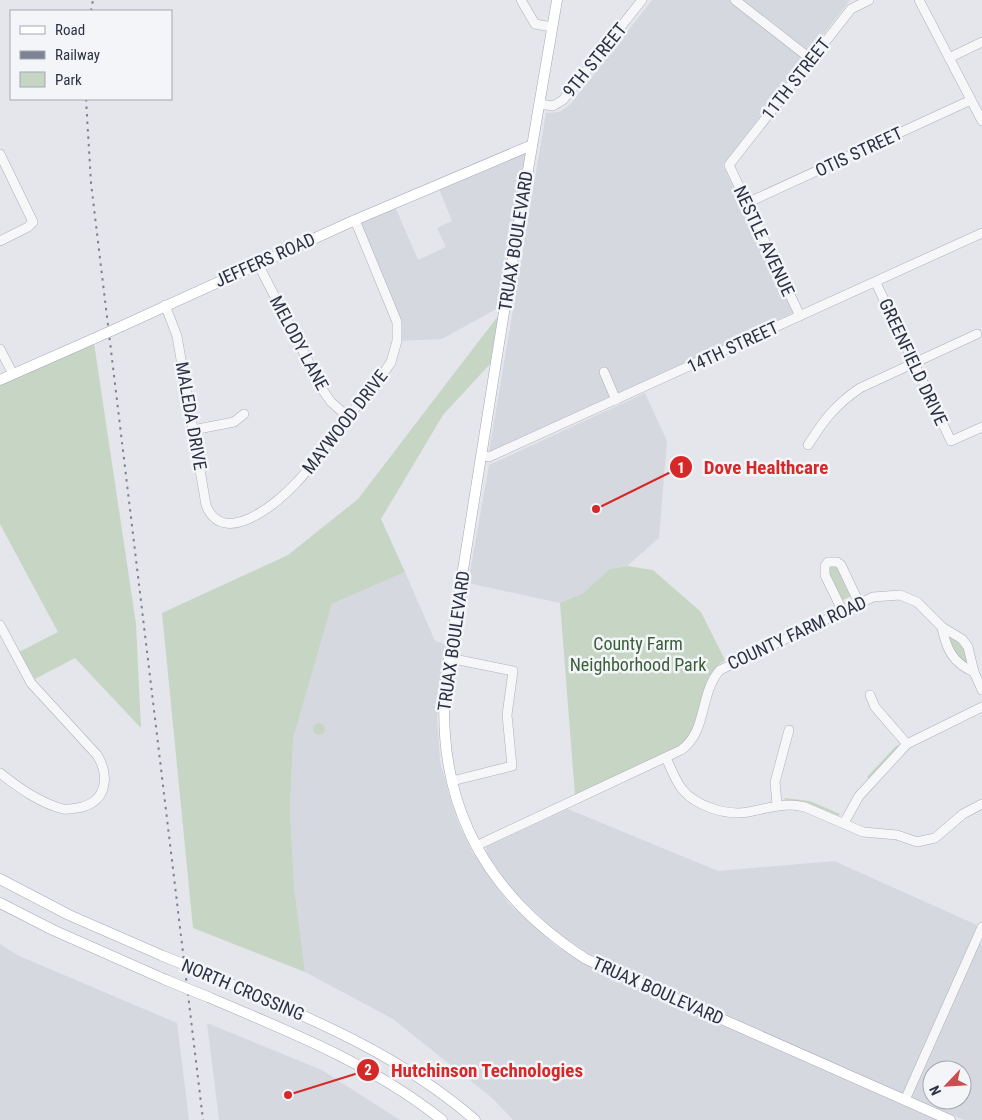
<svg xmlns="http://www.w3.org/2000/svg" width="982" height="1120" viewBox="0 0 982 1120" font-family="'Roboto Condensed',sans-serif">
  <rect width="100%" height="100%" fill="#e4e6eb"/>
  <!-- built -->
  <g fill="#d6d8e0" fill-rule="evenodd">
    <path d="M652,0H850L723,165L793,313L489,452L546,113L559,112L570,105Z"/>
    <path d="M527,152L500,307L442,339L397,341L398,331L355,220L394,204L418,260L446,247L437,228L452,221L439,189Z"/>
    <path d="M645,393L667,441L659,538L627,566L610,569L583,593L560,603L468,583L489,465Z"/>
    <path d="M405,572L435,641L445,644L437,717L440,761L448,791L458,823L473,853L509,904L556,946L585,964L937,1120H513L491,1097L393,1019L305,972L294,886L290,811L293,739L332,604Z"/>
    <path d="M568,809L718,871L834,861L977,925L974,933L982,945V1120H964L611,965L588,953L556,932L513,891L487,854L486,847ZM932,1070H962V1100H932Z"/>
    <path d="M0,944L17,955L177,1023L189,1120H0Z"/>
    <path d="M207,1023L322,1070L400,1120H219Z"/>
  </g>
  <!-- green -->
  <g fill="#c7d5c5">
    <path d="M498,316L490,364L443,415L381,519L405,572L332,604L293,739L290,811L294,886L305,972L193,928L162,613L288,555L358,499Z"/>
    <path d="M94,343L136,624L141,728L75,658L35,679L19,652L58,632L0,524V385Z"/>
    <path d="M836,564L853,595L841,601L827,572L828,567Z"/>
    <path d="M627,566L653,570L701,612L725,660C695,679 706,716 685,741C675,753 596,785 575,795L560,603L583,593L610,569Z"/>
    <path d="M946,633L963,644L971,666L957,659Z"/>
    <circle cx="319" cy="729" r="6"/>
    <path d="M897,745L898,747L869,778L867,777Z"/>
    <path d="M784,798L810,801L840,814L839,816L809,804L785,800Z"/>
  </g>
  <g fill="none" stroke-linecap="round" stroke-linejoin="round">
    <defs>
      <g id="minor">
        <path d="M521,0L535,24L552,27"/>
        <path d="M735,0L812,60"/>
        <path d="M919,0L982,121"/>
        <path d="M949,58L982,42"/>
        <path d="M540,104L553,106L563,100L642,0"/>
        <path d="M0,154L33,222L28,227L0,241"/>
        <path d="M747,203L971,100"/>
        <path d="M258,264L324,392L331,402L348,417"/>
        <path d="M876,283L951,441L982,427"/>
        <path d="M165,305L177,336L206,505C223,549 278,503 297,482C316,462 331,438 349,416C363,398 379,381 391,362L397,341V322L355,220"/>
        <path d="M800,316L729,165L851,9L869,0"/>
        <path d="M0,349L13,374"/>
        <path d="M604,372L616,400"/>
        <path d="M193,430L234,422L244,414"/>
        <path d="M808,445C824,420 835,405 860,388L977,334"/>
        <path d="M482,455L489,457L982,233"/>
        <path d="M842,610L825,575V566L828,562H837L841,565L859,603"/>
        <path d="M0,625L31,683L97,755C109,774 108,800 82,807C77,808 69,810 63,809C40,803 19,788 0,773"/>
        <path d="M942,627C946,649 953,663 974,672"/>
        <path d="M449,658L513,671L507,715L512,766L452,781"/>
        <path d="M870,695L875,707L907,744"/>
        <path d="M666,758C671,768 675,780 682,789C695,806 727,816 748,812C769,808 784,802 805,807L863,832L897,835L917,842L935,838L963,814L982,804"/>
        <path d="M777,804L775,782L789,730"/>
        <path d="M844,823L859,796L907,744L982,707"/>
        <path d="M476,846L681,750C708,731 699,693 720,670L873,597L900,595L917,602L942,627L962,639L968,647L974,672L982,690"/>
        <path d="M905,1100L982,927"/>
      </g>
      <g id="major">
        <path d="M557,0L507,293L446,677C434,800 483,893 586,959L950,1120"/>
        <path d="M122,326L355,220L532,145"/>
        <path d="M0,380L93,339"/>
        <path d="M0,879L69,915L163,956"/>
        <path d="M0,903L53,930L166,980"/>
        <path d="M205,973C300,1014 396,1051 475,1120"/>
        <path d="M208,997C290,1032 372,1064 442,1120"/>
      </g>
    </defs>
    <!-- minor casing -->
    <use href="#minor" stroke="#adb0b9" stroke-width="10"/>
    <!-- major casing -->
    <use href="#major" stroke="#a3a8b7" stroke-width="11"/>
    <!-- minor -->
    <use href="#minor" stroke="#f7f7fa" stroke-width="9"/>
    <!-- major -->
    <use href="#major" stroke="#fff" stroke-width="10"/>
    <!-- rail -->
    <g stroke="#7d8395" stroke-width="2" stroke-dasharray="2.5 5" stroke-linecap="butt">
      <path d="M91,11L93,0"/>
      <path d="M86,99L91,183L203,1120"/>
    </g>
    <defs>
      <g id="major-bridge">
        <path d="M93,339L122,326"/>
        <path d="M163,956L205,973"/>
        <path d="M166,980L208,997"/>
      </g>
    </defs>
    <!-- major-bridge casing -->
    <use href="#major-bridge" stroke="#a3a8b7" stroke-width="11" stroke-linecap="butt"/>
    <!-- major-bridge -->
    <use href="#major-bridge" stroke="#fff" stroke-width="10"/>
  </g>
  <g text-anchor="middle" stroke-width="5" stroke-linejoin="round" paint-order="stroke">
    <!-- street labels -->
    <g font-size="18" fill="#2c3144" stroke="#f4f5f8">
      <text transform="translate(595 60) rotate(-51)" y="6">9TH STREET</text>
      <text transform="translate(796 79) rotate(-52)" y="6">11TH STREET</text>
      <text transform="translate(859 152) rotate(-25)" y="6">OTIS STREET</text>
      <text transform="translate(516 241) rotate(-81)" y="6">TRUAX BOULEVARD</text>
      <text transform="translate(764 241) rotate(65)" y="6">NESTLE AVENUE</text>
      <text transform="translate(265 260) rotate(-24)" y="6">JEFFERS ROAD</text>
      <text transform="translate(299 343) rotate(62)" y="6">MELODY LANE</text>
      <text transform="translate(733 347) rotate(-25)" y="6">14TH STREET</text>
      <text transform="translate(913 362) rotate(65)" y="6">GREENFIELD DRIVE</text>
      <text transform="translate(191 416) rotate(80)" y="6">MALEDA DRIVE</text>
      <text transform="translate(345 422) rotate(-52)" y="6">MAYWOOD DRIVE</text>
      <text transform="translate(797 633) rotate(-25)" y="6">COUNTY FARM ROAD</text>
      <text transform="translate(454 641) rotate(-82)" y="6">TRUAX BOULEVARD</text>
      <text transform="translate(243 990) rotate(23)" y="6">NORTH CROSSING</text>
      <text transform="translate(658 991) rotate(24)" y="6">TRUAX BOULEVARD</text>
    </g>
    <!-- park labels -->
    <g font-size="18" fill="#3a5f39" stroke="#f4f5f8">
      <text x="638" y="650">County Farm<tspan x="638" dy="21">Neighborhood Park</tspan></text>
    </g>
  </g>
  <!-- callouts -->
  <path fill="none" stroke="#d62828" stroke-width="2" d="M596 509L681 467M288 1095L368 1070"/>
  <g fill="#d62828" stroke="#f4f5f8" stroke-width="2">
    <circle cx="596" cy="509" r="5"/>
    <circle cx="288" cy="1095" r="5"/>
    <circle cx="681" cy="467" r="12"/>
    <circle cx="368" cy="1070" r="12"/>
  </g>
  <g font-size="15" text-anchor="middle" font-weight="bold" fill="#fff">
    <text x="681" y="473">1</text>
    <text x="368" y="1075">2</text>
  </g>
  <g font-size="19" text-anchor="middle" font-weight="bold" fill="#d62828" stroke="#f4f5f8" stroke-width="5" stroke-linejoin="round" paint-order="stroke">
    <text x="766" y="474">Dove Healthcare</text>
    <text x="487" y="1077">Hutchinson Technologies</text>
  </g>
  <!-- legend -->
  <rect x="10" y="10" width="162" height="90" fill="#f4f5f8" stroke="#a4a7b0"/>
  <rect x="20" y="26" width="25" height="8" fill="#ffffff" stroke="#a4a7b0"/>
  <text x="55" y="35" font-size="15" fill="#2c3144">Road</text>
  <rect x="20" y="51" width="25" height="8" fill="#7d8395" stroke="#a4a7b0"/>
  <text x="55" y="60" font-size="15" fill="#2c3144">Railway</text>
  <rect x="20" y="72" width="25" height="15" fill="#c7d5c5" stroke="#a4a7b0"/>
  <text x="55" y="85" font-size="15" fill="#2c3144">Park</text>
  <!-- north arrow -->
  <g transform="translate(947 1085) rotate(245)"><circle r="24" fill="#f4f5f8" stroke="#a4a7b0"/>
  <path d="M0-4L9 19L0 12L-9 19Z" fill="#cc4d4d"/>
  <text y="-8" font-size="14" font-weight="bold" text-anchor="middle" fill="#2c3144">N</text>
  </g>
</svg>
